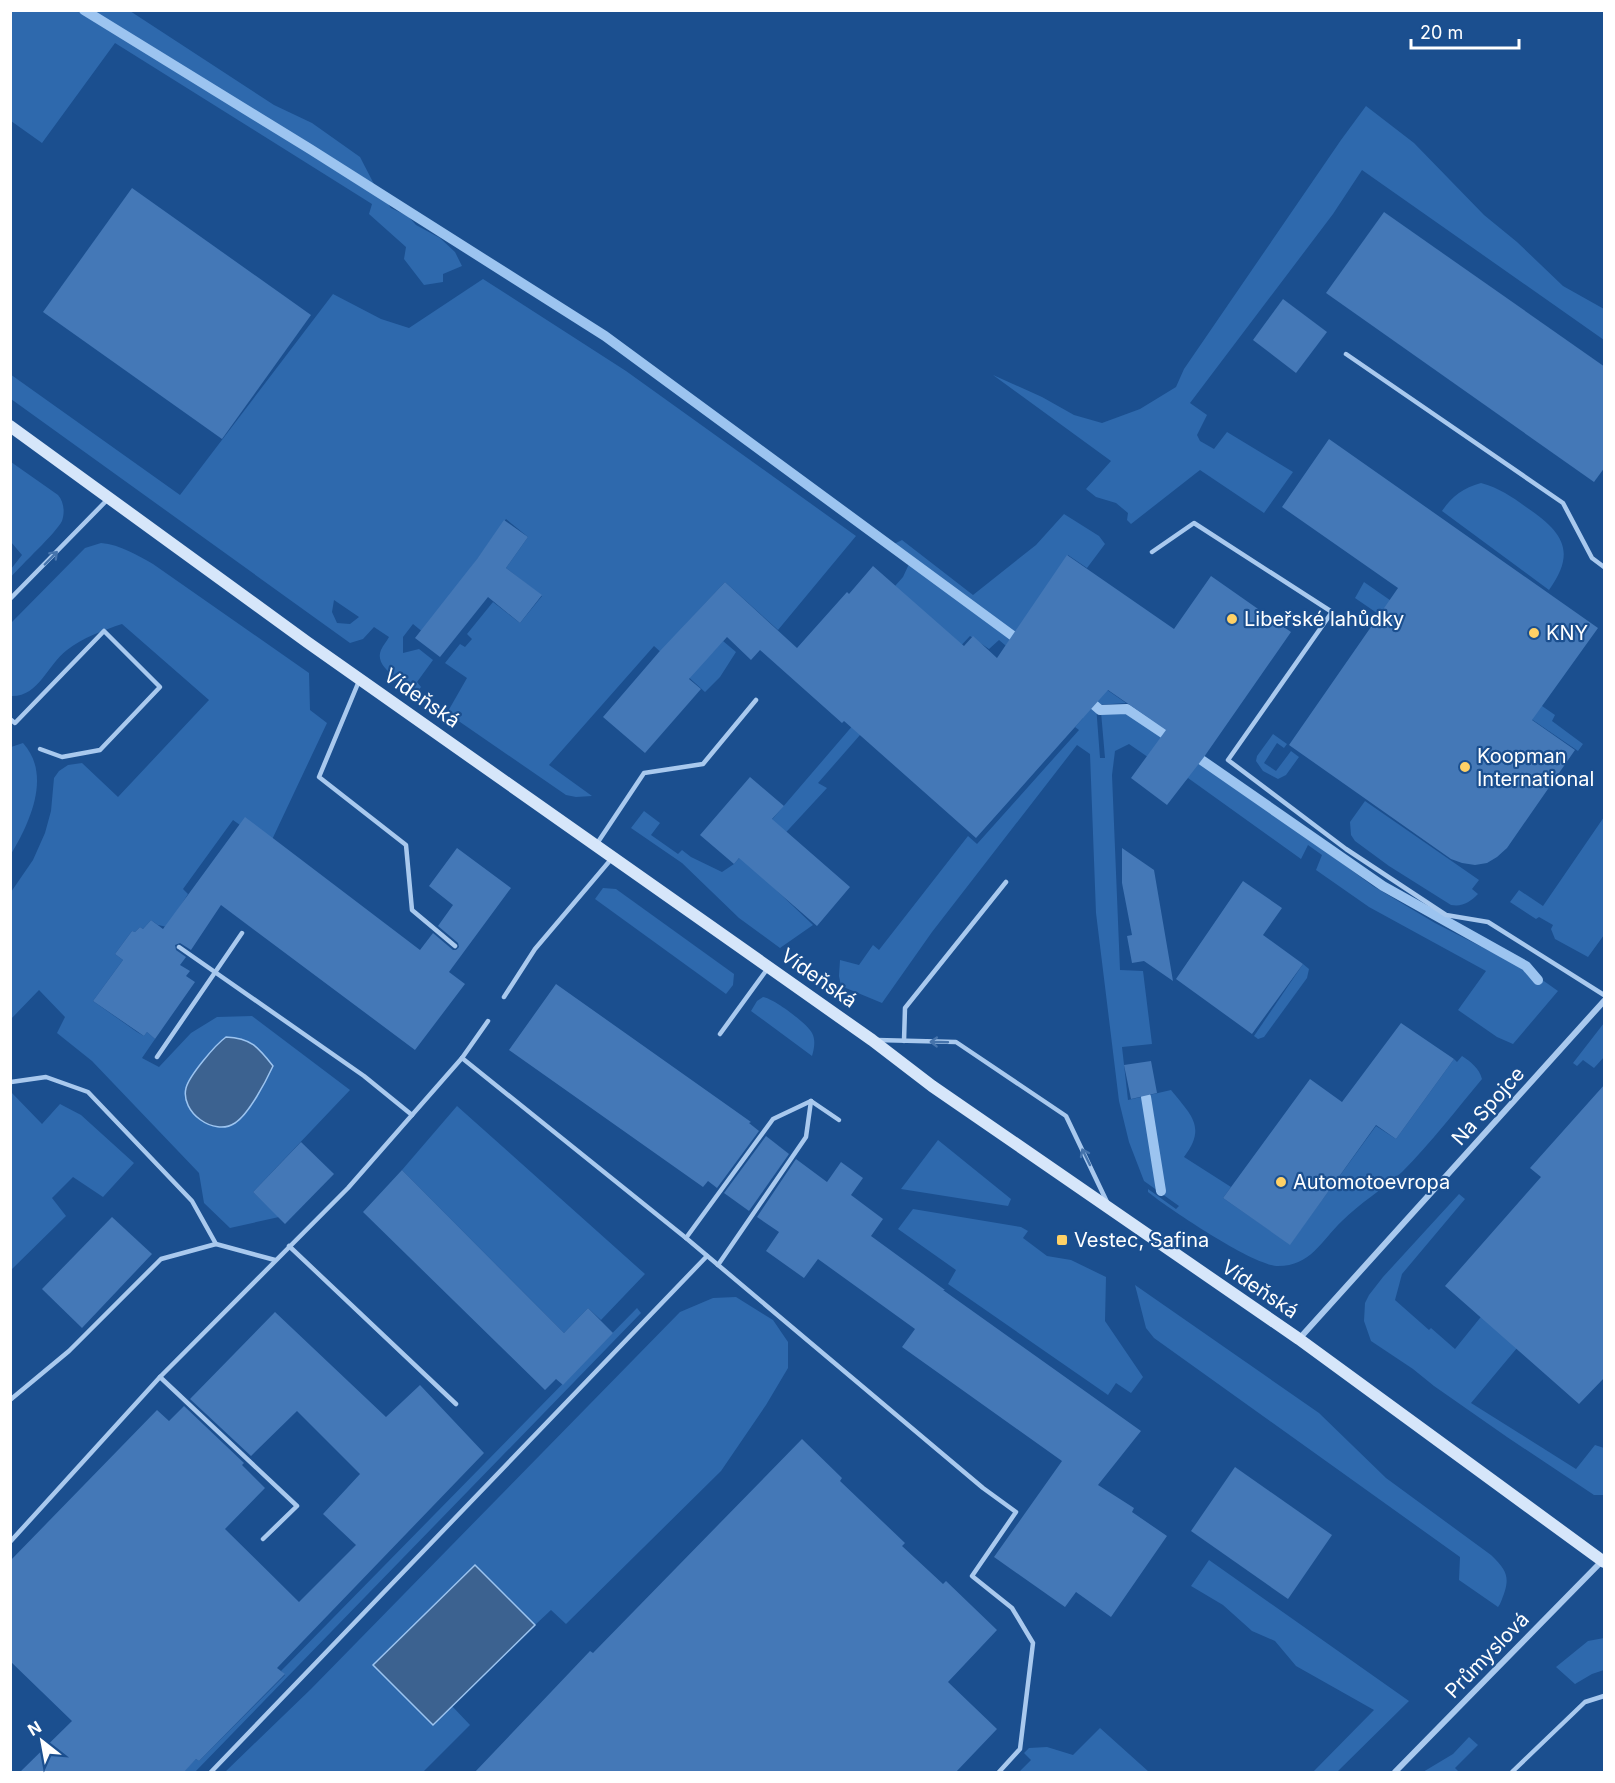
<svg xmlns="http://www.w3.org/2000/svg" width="1615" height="1783" viewBox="0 0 1615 1783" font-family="Inter,sans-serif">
  <rect width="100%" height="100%" fill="#1b4f8f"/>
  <!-- green -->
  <g fill="#2e69ad" fill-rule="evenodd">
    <path d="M10,11H130L274,105L312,123L360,157L375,186L391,208L408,216L416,225L440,238L455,252L462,266L443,274V282L424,285L404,259L406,247L369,214L372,204L115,43L42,143L11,121Z"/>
    <path d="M1366,106L1414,143L1484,215L1517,242L1563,286L1604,309V340L1362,170L1333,214L1190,403L1207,415L1197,435L1200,441L1214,449L1227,432L1293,472L1264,513L1200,470L1131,524L1127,520L1128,513L1116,503L1096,497L1086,489L1111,461L993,375L1042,397L1074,415L1102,423L1140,409L1176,387L1184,369L1341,140Z"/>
    <path d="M483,279L626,371L856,536L778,630L725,582L685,625L713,652L723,641L736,652L720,677L705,692L654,646L549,765L592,796L576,797L566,795L447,713L467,678L445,663L460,644L465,647L472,639L467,634L493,602L520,623L542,596L506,568L528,537L506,519L424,633L413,624L403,637V653L419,649L433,660L417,682L421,687L417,692C405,683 373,668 381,650C383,645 387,641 389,637L374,627L363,639L350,643L11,399L10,374L180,495L333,294L381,319L409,328ZM334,600L359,617L350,624L337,623L332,612Z"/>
    <path d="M11,462L58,495C64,502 65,512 62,521C56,533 21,565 11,577V569L22,555L11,542Z"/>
    <path d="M1481,483C1499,488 1511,496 1526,507C1561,531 1578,550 1549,590L1442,511C1452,496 1463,488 1481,483Z"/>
    <path d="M1064,514L1099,536L1105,544L1087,568L1068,555L1019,629L1126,703L1096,705L1100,758H1105L1101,712L1124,711L1234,784L1373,886L1435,923L1521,967L1530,978L1541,979L1558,991L1513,1044L1497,1037L1458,1010L1486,971L1369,907L1316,870L1322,855L1308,845L1301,859L1188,778L1184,782L1129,744L1115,751L1112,775L1120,970L1143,971L1152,1044L1122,1047L1128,1100L1171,1090C1191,1115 1207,1127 1184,1157L1231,1187L1223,1198L1290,1244L1376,1126L1396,1139L1454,1059L1457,1062L1462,1056C1471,1062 1479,1068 1482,1079C1456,1110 1431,1143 1402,1172C1383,1189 1360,1203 1342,1221C1321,1241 1311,1266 1278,1266C1254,1266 1169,1209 1148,1192V1189L1176,1209L1179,1206L1144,1181L1129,1142L1119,1101L1096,913L1090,754L1077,745L932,932L882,1003L841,986L839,976L840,960L859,965L873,945L879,950L968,836L977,844L1079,730L1075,727L1083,718L1068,698L999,640L989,649L970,636L891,720L881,711L818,783L827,788L753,868L813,925L780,948L739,918L682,863L631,828L644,811L660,823L651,835L678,854L682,850L691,857L722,872L734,864L884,689L895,586L903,577L909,564L886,548L902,540L973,595L1036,545Z"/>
    <path d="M101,543C121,545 137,555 153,564L309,673L310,710L327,723L269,846L233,820L183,889L188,894L167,927L158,925L151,920L143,929L140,927L135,932L132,931L115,954L123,960L93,1001L137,1032L144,1036L147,1032L155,1039L142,1058L159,1067L191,1033L217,1017L252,1016L350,1090L253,1192L279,1217L230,1228L204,1203L199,1173L92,1061L57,1033L65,1017L39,990L11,1019V892L33,860L45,833L51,811L54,778L59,771L68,765L82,763L118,797L209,700L122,624C104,630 82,638 67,650C47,665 39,697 11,696V623L85,548Z"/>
    <path d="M1364,582L1555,715L1552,721L1583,744L1578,751L1355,598Z"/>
    <path d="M1273,734L1287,744L1284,748L1277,743L1264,763L1276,771L1291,751L1299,757L1286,775L1278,779L1263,771L1256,761L1257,756Z"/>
    <path d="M23,743C52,775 30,822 11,854V747Z"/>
    <path d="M1365,801L1479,880L1472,889L1478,894C1470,902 1463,907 1451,905L1389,866L1355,841L1351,835L1350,822Z"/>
    <path d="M1604,817V935L1588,957L1555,939L1551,929L1553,925L1539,917L1536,919L1510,902L1519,890L1543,906Z"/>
    <path d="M603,888L616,889L734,974L733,985L726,994L595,899Z"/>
    <path d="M1303,964L1309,969L1307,978L1264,1037L1258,1039L1254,1036Z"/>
    <path d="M763,997C773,998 808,1024 812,1033C816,1040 814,1049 812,1056L751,1011L757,1001Z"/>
    <path d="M1604,1023V1057L1594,1068L1583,1060L1577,1066L1573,1063Z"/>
    <path d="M11,1092L42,1124L60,1104L81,1115L134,1163L103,1197L73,1177L52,1198L66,1216L11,1270Z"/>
    <path d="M457,1106L645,1274L601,1320L588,1308L564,1333L402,1170Z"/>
    <path d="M938,1140L1011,1199L1008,1206L901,1189Z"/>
    <path d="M1604,1177L1552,1306L1471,1403L1576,1469L1595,1445L1604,1448V1495H1594L1507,1437L1434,1386L1413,1369L1371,1341L1364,1321L1365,1303L1369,1295L1383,1277L1459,1194L1465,1199L1402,1274L1395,1300L1429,1330L1431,1328L1455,1349L1480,1318Z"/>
    <path d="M913,1209L1021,1227L1028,1231L1023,1238L1047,1256L1071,1260L1106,1277L1105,1321L1143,1377L1131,1393L1116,1383L1108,1395L948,1284L956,1270L898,1229Z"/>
    <path d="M1135,1285L1319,1413L1386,1478L1491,1555C1510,1573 1510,1580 1500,1604L1498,1607L1459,1580L1460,1557L1154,1338L1146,1328Z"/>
    <path d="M736,1297L773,1320L788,1342V1368L766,1405L721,1471L566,1624L551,1610L535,1625L475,1565L374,1665L433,1725L452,1706L470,1725L423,1772H225L311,1689L680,1312L713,1298Z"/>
    <path d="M637,1308L641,1313L195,1772H183L196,1759L199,1761L285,1675L281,1671Z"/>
    <path d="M1209,1560L1409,1701L1337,1772H1313L1374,1710L1296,1666L1275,1641L1252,1631L1223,1605L1191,1586Z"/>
    <path d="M1604,1638V1670L1592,1674L1575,1684L1556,1667L1588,1641Z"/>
    <path d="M1100,1728L1149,1772H1019L1031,1760L1024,1753L1029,1748L1047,1747L1073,1755Z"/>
    <path d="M1469,1737L1478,1745L1455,1768L1459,1772H1423L1453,1754Z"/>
  </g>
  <!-- water -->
  <g fill="#3c6290" stroke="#9cc4f0" stroke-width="1.5">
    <path d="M226,1037C251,1038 258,1047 273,1066C266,1081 249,1114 235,1123C214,1137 180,1112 186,1088C189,1076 215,1045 226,1037Z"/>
    <path d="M475,1565L535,1625L433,1725L373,1665Z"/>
  </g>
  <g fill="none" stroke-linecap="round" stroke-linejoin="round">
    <!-- stream -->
    <g stroke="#9cc4f0" stroke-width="10">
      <path d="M84,10L310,149L605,336L1024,644"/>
      <path d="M1085,697L1100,710L1127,709L1175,741"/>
      <path d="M1190,752L1383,886L1526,966L1538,980"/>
      <path d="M1146,1097L1161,1191"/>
    </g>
  </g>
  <!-- building -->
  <g fill="#4478b7">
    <path d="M132,188L311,315L222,439L43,312Z"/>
    <path d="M1384,212L1605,367V467L1594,482L1326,293Z"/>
    <path d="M1283,299L1327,332L1296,373L1253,340Z"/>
    <path d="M1329,439L1598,628L1532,720L1575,750L1507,848L1497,857L1487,863L1475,865L1462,863L1451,859L1289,745L1398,588L1282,507Z"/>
    <path d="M504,520L528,537L506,568L542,595L520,623L488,597L440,657L415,638L477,559Z"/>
    <path d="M1067,555L1174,629L1211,576L1291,632L1204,757L1167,805L1131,778L1166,730L1108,690L976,838L844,721L842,723L760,650L751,660L727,637L689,679L701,689L645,753L603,717L659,652L725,582L797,648L847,592L849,594L873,566L964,646L973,636L997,658Z"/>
    <path d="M750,777L784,806L772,819L850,887L817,926L739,858L734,864L700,835Z"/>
    <path d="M245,817L420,950L433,933L453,950H456L459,947L458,943L438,926L453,905L429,886L457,848L511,888L449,972L465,984L415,1050L221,905L191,950L180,943L175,945L176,950L186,957L180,965L190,971L186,976L195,982L155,1039L147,1032L144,1036L93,1001L123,960L115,954L132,931L135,932L140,927L143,929L151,920L163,929Z"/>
    <path d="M1122,848L1154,870L1173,981L1144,961L1132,963L1127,936L1132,935L1122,883Z"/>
    <path d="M1243,881L1282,908L1263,935L1303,964L1252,1034L1176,979Z"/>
    <path d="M556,984L751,1122L749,1123L759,1131L717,1188L708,1181L703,1187L509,1050Z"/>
    <path d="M1401,1023L1454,1059L1396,1139L1376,1125L1290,1245L1223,1198L1310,1079L1342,1102Z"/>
    <path d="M1151,1061L1157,1093L1131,1099L1124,1065Z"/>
    <path d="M1605,1084V1377L1579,1404L1445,1286L1541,1177L1530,1168Z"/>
    <path d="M766,1136L789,1154L749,1211L724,1193Z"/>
    <path d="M301,1142L334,1174L285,1224L253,1192Z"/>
    <path d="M796,1159L827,1182L841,1162L863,1178L851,1195L883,1219L871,1236L945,1290H943L1141,1431L1098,1485L1134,1508L1132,1512L1167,1536L1111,1617L1076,1592L1065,1607L994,1557L1062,1461L902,1347L915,1329L818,1259L804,1278L766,1251L779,1232L757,1217Z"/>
    <path d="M402,1170L564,1333L588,1308L613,1333L563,1385L556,1379L545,1390L363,1212Z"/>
    <path d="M112,1217L152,1254L82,1328L42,1289Z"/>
    <path d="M275,1312L386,1417L420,1385L484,1453L277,1668L285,1674L199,1761L196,1759L183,1773H19L72,1721L10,1661V1561L157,1410L169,1421L184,1406L244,1463L242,1465L265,1488L225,1529L299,1602L356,1545L323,1514L360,1474L297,1411L251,1456L190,1399Z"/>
    <path d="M802,1439L842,1478L840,1481L905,1543L902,1546L943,1584L946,1581L997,1630L948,1682L997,1729L955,1773H474L590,1651L593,1653Z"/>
    <path d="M1235,1467L1332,1535L1288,1599L1191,1531Z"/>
  </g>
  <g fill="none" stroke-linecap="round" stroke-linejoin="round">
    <!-- service -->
    <g stroke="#a9c9ee" stroke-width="4.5">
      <path d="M1346,354L1563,503L1592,558L1604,567"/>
      <path d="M1152,552L1194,523L1332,612L1228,760L1346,849L1446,915L1488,922L1604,995"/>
      <path d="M10,599L109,498"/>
      <path d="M359,681L319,777L406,845L412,910L455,946"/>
      <path d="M10,719L15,723L104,631L160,687L100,750L62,757L40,749"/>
      <path d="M596,845L644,773L703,764L756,700"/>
      <path d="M179,947L364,1076L412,1115"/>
      <path d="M504,997L535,949L613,857"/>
      <path d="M720,1034L768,968"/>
      <path d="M877,1040L956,1042L1066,1116L1107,1202"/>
      <path d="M904,1041L905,1008L1006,882"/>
      <path d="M157,1057L242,933"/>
      <path d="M462,1058L686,1238"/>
      <path d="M11,1082L46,1077L88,1092L192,1201L216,1244"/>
      <path d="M811,1101L773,1119L686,1238L983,1488L1016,1512L972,1576L1012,1608L1033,1643L1020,1749L999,1772"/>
      <path d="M811,1101L839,1120"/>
      <path d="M289,1246L456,1404"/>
      <path d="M718,1265L806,1137L811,1101"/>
      <path d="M160,1377L297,1506L263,1539"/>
      <path d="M10,1400L69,1351L161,1259L216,1244L275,1260"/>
      <path d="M10,1542L160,1377L348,1188L462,1058L488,1021"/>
      <path d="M211,1772L707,1256"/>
      <path d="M1512,1772L1585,1702L1604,1696"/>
    </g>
    <!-- minor -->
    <g stroke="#a9c9ee" stroke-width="6">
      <path d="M1299,1339L1604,1001"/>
      <path d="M1395,1772L1602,1561"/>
    </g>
    <!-- secondary -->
    <path stroke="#d6e6fa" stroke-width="12" d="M10,426L307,642L872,1040L932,1086L1299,1339L1604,1562"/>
  </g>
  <!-- one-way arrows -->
  <defs><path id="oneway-shaft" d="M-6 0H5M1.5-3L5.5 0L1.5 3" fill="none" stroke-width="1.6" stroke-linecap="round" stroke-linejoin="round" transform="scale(1.5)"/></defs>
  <g stroke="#4674ac">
    <use href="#oneway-shaft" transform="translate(51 558) rotate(-46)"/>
    <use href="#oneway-shaft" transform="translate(939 1042) rotate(-178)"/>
    <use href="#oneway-shaft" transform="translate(1086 1157) rotate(-116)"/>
  </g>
  <!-- markers -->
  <g fill="#ffd166" stroke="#1b4f8f" stroke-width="2">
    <circle cx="1232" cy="619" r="6"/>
    <circle cx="1534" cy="633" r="6"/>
    <circle cx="1465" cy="767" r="6"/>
    <circle cx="1281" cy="1182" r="6"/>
    <rect x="1056" y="1234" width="12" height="12" rx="3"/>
  </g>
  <g text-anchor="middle" stroke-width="4.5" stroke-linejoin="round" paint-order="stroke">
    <!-- poi labels -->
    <g font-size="20" fill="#fff" stroke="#1b4f8f" text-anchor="start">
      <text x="1244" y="626">Libeřské lahůdky</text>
      <text x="1546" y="640">KNY</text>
      <text x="1477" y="763">Koopman<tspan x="1477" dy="23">International</tspan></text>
      <text x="1293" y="1189">Automotoevropa</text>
      <text x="1074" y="1247">Vestec, Safina</text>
    </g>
    <!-- street labels -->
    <g font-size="20" fill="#fff" stroke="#1b4f8f">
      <text transform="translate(422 698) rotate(35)" y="7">Vídeňská</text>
      <text transform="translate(819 978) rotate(35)" y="7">Vídeňská</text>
      <text transform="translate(1488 1106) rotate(-48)" y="7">Na Spojce</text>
      <text transform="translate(1260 1289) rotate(34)" y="7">Vídeňská</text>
      <text transform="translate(1487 1655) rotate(-46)" y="7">Průmyslová</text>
    </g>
  </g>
  <!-- border -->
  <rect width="1615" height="1783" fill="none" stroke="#ffffff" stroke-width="24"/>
  <!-- north arrow -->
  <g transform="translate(42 1741) rotate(329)" stroke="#1b4f8f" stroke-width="4.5" paint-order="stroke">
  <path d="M0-4.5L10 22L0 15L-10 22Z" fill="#ffffff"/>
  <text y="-9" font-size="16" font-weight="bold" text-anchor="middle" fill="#ffffff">N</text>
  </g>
  <!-- scale -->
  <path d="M1411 39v9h108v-9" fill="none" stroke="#ffffff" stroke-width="3"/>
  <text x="1420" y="39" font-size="18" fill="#ffffff" stroke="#1b4f8f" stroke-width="4.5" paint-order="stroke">20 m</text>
</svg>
